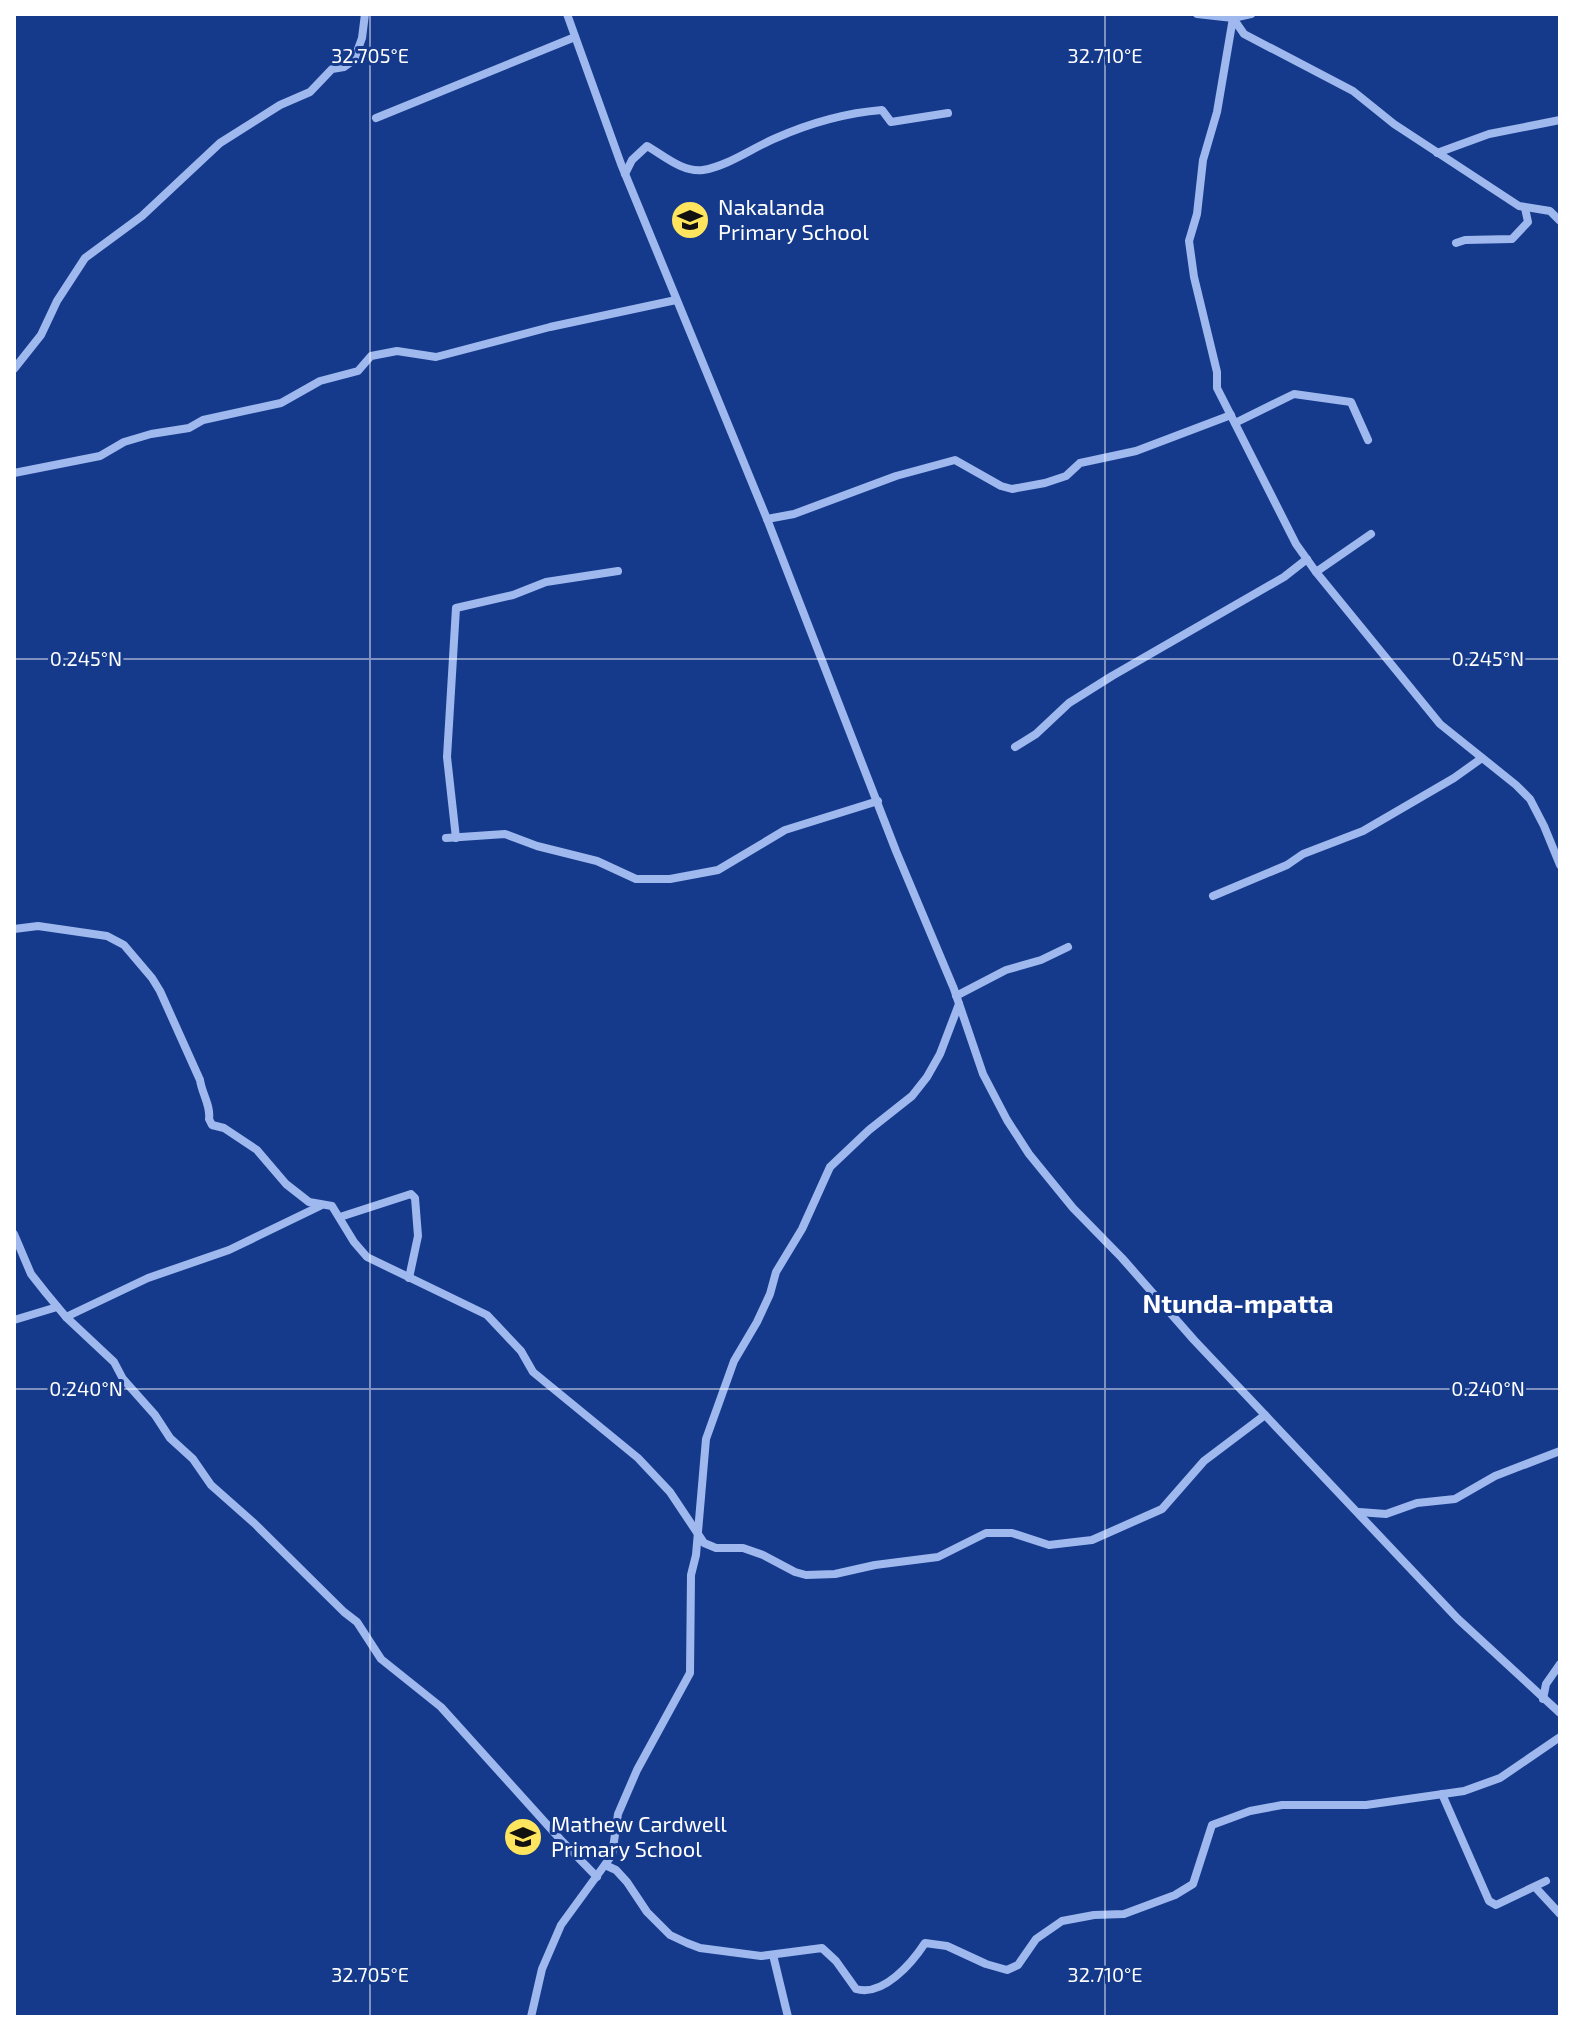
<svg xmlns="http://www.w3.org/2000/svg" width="1574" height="2031" viewBox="0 0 1574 2031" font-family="'Exo 2',sans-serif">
  <rect width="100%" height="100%" fill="#163a8b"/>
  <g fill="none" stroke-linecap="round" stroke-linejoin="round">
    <!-- minor -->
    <g stroke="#9fb9ef" stroke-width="8">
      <path d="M567,14L621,164L767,519L896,851L954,989L983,1074L1007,1120L1029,1154L1073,1208L1122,1258L1194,1340L1458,1619L1560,1713"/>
      <path d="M1197,14L1233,18L1251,14"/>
      <path d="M376,118L575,37"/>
      <path d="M1437,153L1489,134L1560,120"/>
      <path d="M625,174L632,160L647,146C663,155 683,173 703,170C728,166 752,148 776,138C810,123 845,113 882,110L891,122L948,113"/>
      <path d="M1560,221L1550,211L1519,206L1394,124L1353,91L1244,34L1233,18L1217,112L1203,160L1197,214L1189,241L1194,277L1217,372V388L1296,544L1316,572L1440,724L1516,785L1530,799L1544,826L1560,865"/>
      <path d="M1456,243L1465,240L1512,239L1528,222L1525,208"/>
      <path d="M14,369L41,335L57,301L85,258L142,216L220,143L280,105L310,92L332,69L344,67L354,60L362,38L365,14"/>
      <path d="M1235,423L1294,394L1351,402L1368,440"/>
      <path d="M14,473L100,456L124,442L151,434L189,428L203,420L281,403L320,381L358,371L371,356L397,351L436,357L550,327L676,300"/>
      <path d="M767,519L794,514L896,476L955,460L1001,486L1012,489L1045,483L1066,476L1080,463L1136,451L1231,415"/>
      <path d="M1316,572L1371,534"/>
      <path d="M1015,747L1036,734L1069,703L1112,676L1284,577L1307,559"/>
      <path d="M446,838L505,834L537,846L597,861L636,879H670L718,870L785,830L878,801"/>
      <path d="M456,838L447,757L456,608L513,595L546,582L618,571"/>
      <path d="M1213,896L1287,865L1303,854L1363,831L1454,778L1482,758"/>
      <path d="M14,929L38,926L107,936L124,945L152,978L160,991L200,1080C202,1094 211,1106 209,1119L212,1125L224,1128L257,1150L286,1184L309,1202L332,1206L354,1242L367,1257L487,1315L521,1351L533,1372L638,1458L670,1492L704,1543L716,1548H743L763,1555L795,1572L806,1575L835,1574L875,1565L938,1557L986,1533H1012L1049,1545L1092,1540L1162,1509L1204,1461L1265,1415"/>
      <path d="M956,996L1006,970L1041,960L1068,947"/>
      <path d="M340,1217L411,1194L415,1198L418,1236L409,1278"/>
      <path d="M14,1234L31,1274L46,1293L66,1317L114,1362L123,1379L155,1415L170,1438L193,1459L211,1485L254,1523L344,1612L357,1622L381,1659L441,1707L560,1839L597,1877"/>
      <path d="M66,1317L148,1278L229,1250L320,1206"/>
      <path d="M14,1320L57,1307"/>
      <path d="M1359,1512L1386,1514L1417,1503L1455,1499L1495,1476L1560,1451"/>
      <path d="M1543,1699L1546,1684L1560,1664"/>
      <path d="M1442,1794L1489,1901L1496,1905L1546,1881"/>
      <path d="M605,1865L616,1870L627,1882L647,1912L670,1935L687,1943L700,1948L761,1956L822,1948L836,1961L856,1989C883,1997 912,1963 925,1943L947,1946L986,1964L1007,1970L1018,1965L1036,1939L1062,1921L1094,1915L1124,1914L1175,1895L1193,1884L1212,1825L1250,1811L1282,1805H1366L1464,1791L1500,1778L1560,1737"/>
      <path d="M1535,1887L1560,1914"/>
      <path d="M773,1955L788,2017"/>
      <path d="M531,2017L542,1969L561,1925L612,1855L618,1814L637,1770L690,1673L691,1575L696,1555L706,1439L734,1361L757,1322L770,1294L776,1272L802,1229L830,1167L869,1130L912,1096L927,1077L940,1054L959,1004"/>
    </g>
  </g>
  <!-- ticks -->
  <path fill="none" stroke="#fff" stroke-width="2" stroke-opacity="0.45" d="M370,14V2017M1105,14V2017M14,659H1560M14,1389H1560"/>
  <!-- icons -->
  <defs>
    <symbol id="school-disc" viewBox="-11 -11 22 22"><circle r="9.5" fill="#ffe55d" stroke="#163a8b"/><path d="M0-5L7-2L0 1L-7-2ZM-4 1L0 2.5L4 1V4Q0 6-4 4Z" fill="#111"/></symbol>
  </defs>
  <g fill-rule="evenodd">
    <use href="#school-disc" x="668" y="198" width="44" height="44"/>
    <use href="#school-disc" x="501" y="1815" width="44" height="44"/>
  </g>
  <g text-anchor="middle" stroke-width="6" stroke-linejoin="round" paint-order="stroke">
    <!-- poi labels -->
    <g font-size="22" fill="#fff" stroke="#163a8b" text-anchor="start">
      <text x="718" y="215">Nakalanda<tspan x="718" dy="25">Primary School</tspan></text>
      <text x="551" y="1832">Mathew Cardwell<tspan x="551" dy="25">Primary School</tspan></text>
    </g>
    <!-- quarter labels -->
    <g font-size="26" font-weight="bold" fill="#fff" stroke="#163a8b">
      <text x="1238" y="1313">Ntunda-mpatta</text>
    </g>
  </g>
  <g font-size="20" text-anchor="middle" fill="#fff" stroke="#163a8b" stroke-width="6" stroke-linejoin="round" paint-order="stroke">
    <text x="370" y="63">32.705°E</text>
    <text x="1105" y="63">32.710°E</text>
    <text x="86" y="666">0.245°N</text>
    <text x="1488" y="666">0.245°N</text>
    <text x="86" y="1396">0.240°N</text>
    <text x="1488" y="1396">0.240°N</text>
    <text x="370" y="1982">32.705°E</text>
    <text x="1105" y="1982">32.710°E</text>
  </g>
  <!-- border -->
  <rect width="1574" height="2031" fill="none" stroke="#ffffff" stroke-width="32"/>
</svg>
